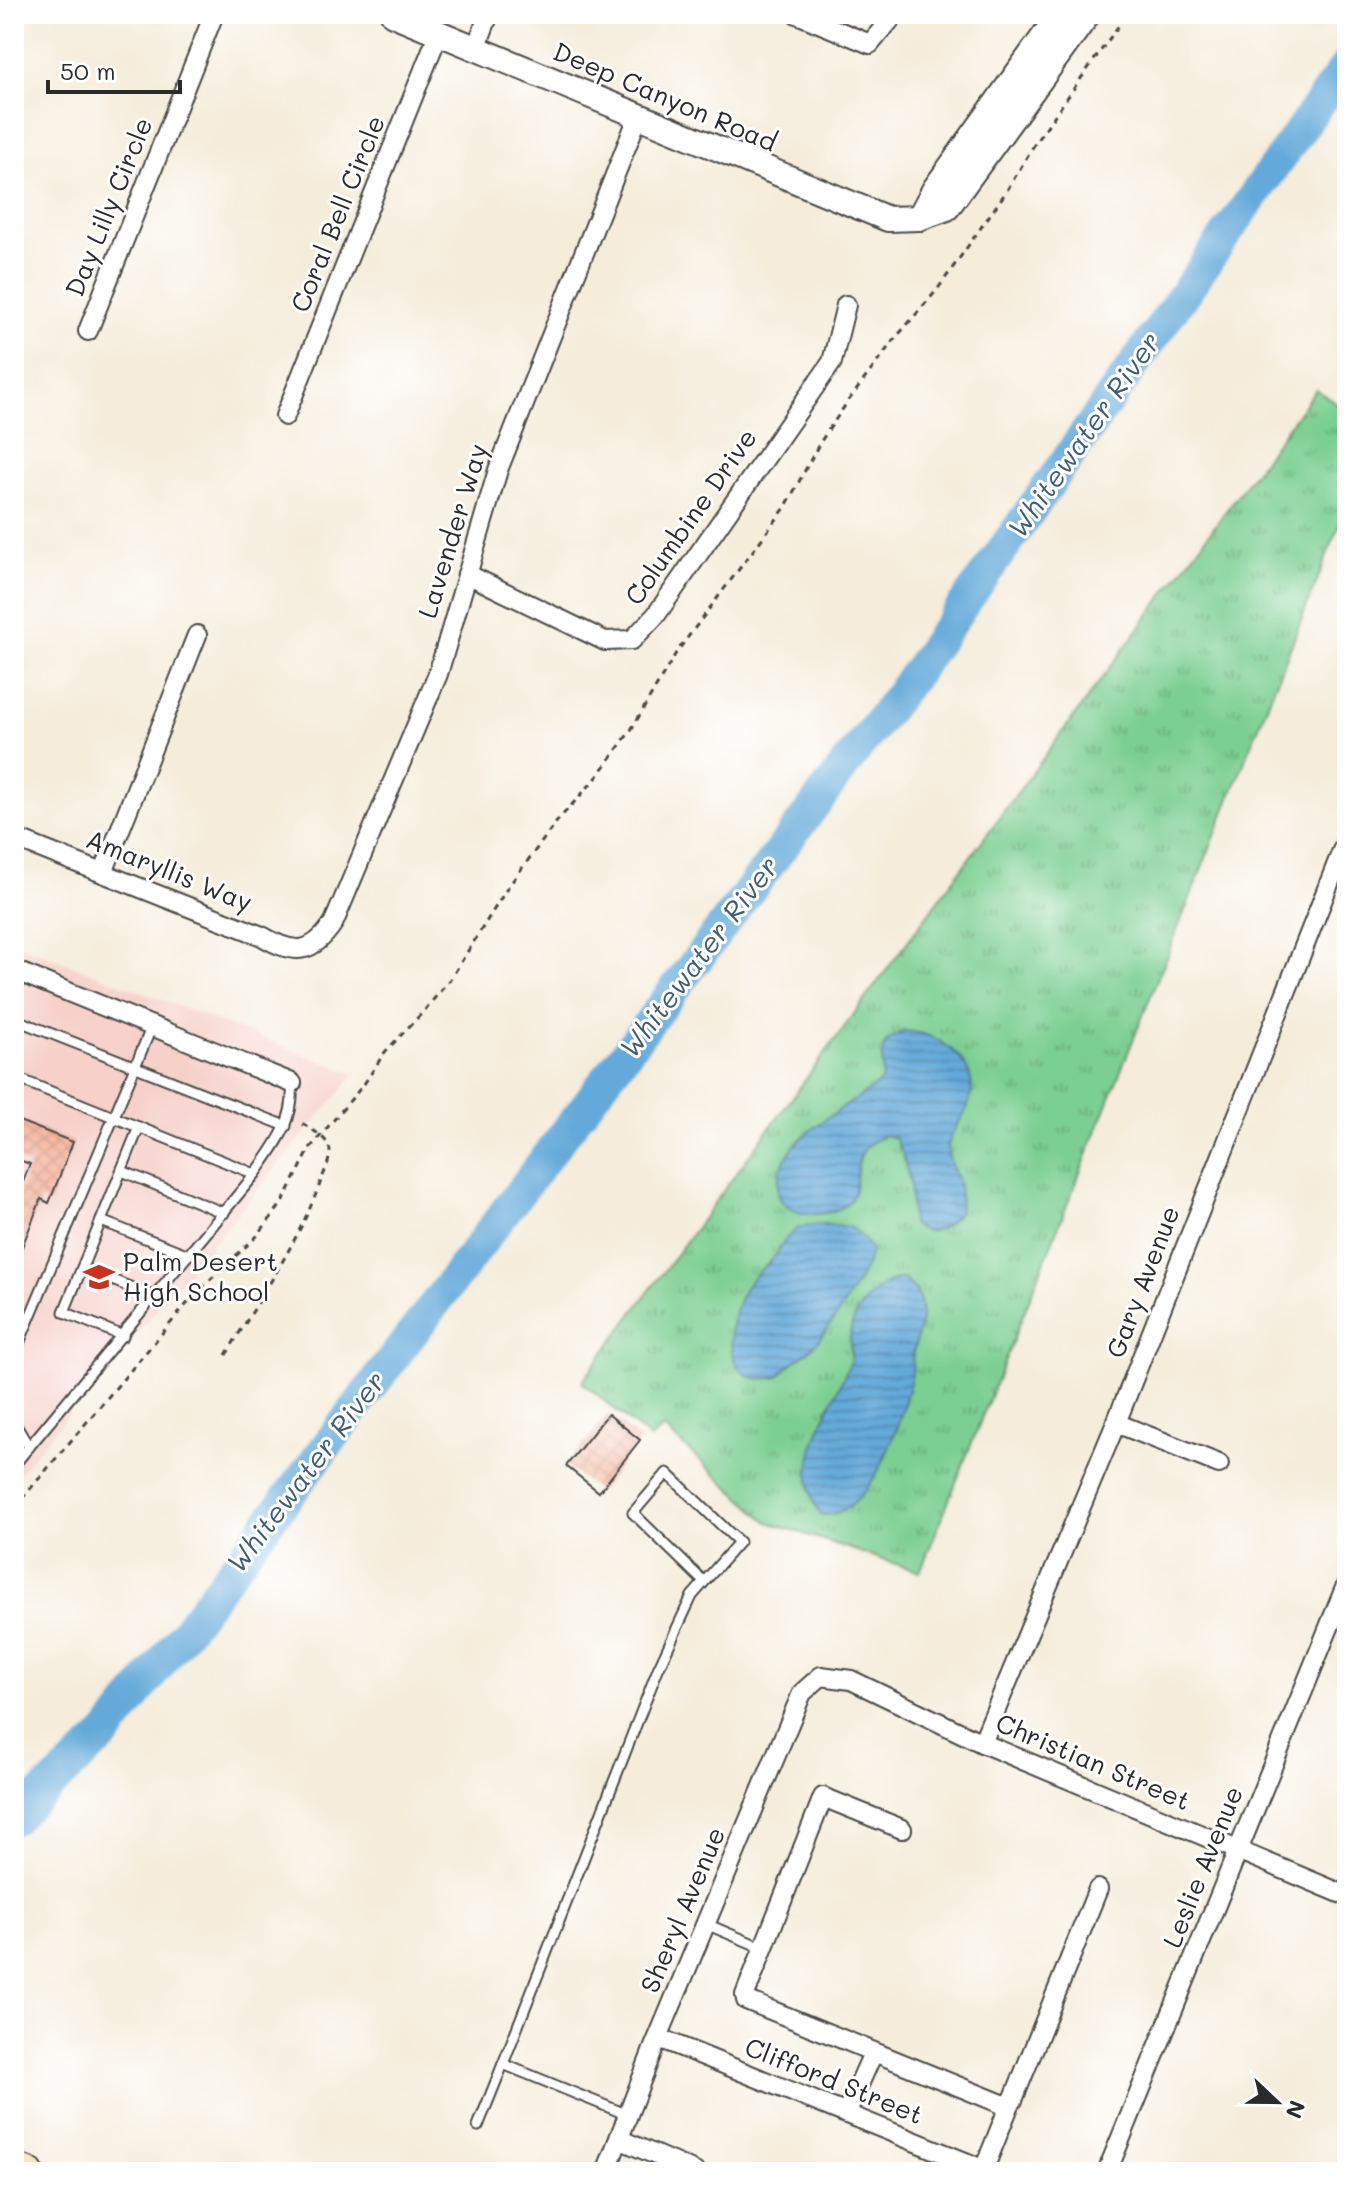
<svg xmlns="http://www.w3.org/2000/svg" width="1361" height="2186" viewBox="0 0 1361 2186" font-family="Mali,sans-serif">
  <defs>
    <pattern id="grass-tufts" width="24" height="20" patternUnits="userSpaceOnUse" patternTransform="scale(2)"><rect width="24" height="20" fill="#7ccf92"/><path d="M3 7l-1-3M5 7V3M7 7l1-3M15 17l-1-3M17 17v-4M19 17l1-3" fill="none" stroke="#66a877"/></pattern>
    <pattern id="water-rules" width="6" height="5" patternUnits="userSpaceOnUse" patternTransform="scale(2)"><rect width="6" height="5" fill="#63a9d9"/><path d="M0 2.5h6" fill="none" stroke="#528ab0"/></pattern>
    <pattern id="building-cross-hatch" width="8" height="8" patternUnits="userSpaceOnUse" patternTransform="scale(2)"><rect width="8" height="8" fill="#f5b199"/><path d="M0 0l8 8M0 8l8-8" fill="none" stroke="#d29884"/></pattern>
  </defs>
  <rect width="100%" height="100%" fill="#fff"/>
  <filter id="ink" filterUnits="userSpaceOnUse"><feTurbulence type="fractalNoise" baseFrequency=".0125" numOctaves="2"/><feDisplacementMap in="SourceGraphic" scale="16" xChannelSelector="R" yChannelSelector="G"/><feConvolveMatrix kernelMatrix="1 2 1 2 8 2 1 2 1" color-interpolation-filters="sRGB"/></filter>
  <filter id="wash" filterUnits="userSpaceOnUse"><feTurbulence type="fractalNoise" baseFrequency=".006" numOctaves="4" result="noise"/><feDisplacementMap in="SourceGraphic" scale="32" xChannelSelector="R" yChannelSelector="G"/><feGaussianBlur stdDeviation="1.8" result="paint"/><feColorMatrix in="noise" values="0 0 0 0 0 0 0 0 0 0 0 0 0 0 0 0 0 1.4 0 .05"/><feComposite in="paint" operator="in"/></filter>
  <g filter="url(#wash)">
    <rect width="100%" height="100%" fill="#f5ecda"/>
    <!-- built -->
    <path fill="#f7d0ca" d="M14,943L355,1074L14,1479Z"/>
    <!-- grass -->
    <path fill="url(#grass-tufts)" stroke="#547d5e" stroke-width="2" d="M1316,389L1347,411V506L920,1572L768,1522L664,1428L650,1439L582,1382Z"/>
    <!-- water -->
    <g fill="url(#water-rules)" stroke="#476a82" stroke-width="2">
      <path d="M906,1031C940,1033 983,1064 969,1103C964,1119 951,1128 948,1147C946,1157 955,1171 958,1182C961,1192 960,1202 959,1212C946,1228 929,1239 912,1224L910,1183L903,1155L895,1138L886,1135C838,1152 871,1193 841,1208C821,1218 776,1218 778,1186C780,1132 849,1110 882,1080C885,1054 873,1042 906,1031Z"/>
      <path d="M822,1224C848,1225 857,1226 871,1250C869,1271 823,1339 807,1352C796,1361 787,1366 778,1377C722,1389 725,1331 741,1295C748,1279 763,1270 774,1257C783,1246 784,1237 798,1229C805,1225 814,1225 822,1224Z"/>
      <path d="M897,1279H904C908,1283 915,1288 917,1293C927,1313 917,1334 913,1354C912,1362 913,1370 911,1378C901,1419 875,1517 821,1515C788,1466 831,1409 850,1363C853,1355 850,1348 850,1339C850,1311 873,1288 897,1279Z"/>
    </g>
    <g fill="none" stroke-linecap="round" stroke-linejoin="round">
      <!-- river -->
      <path stroke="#63a9d9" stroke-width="32" d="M14,1819L107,1734L913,676L1347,64"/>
    </g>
    <g id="blocks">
      <!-- building -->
      <g fill="url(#building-cross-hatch)">
        <path d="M14,1119L73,1142L49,1203L41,1199L15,1265L14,1195L17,1197L30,1164L14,1158Z"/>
        <path d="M608,1414L640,1440L599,1492L566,1466Z"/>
      </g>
    </g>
  </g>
  <g filter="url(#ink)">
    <use href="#blocks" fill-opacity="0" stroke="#494845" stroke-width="2"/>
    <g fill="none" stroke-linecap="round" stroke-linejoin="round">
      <defs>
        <g id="service">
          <path d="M14,1019L286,1126"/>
          <path d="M14,1077L255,1174"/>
          <path d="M122,1171L224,1213"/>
          <path d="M101,1221L189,1255"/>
          <path d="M82,1268L155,1297"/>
          <path d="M123,1336L64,1312L139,1127"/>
          <path d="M14,1355L152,1026"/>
          <path d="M14,1422L29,1447"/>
          <path d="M14,1465L256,1173C277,1143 295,1121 292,1083"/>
          <path d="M706,1924L763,1948"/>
          <path d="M628,2115L503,2064L658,1669L692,1596L739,1542L667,1473L633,1513L704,1582"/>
          <path d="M478,2126L503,2064"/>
        </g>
        <g id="minor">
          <path d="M797,14L870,44L895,14"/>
          <path d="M476,48L489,14"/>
          <path d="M88,331L214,14"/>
          <path d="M285,416L439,32"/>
          <path d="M467,574L605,641L632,640L656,615L832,362L846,305"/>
          <path d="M14,838L262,936C295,956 313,954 334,922L438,674L498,470L638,117"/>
          <path d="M103,873L197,635"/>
          <path d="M14,970L292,1083"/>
          <path d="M1116,1423L1219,1464"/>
          <path d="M982,1743L1116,1423L1347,838"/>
          <path d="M902,1829L823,1797L745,1995L746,2000L1002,2104H1010L1013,2100L1098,1889"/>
          <path d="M659,2038L990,2172"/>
          <path d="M846,2114L873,2053"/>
          <path d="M619,2139L695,2172"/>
          <path d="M984,2169L1010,2104"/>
          <path d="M606,2172L654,2047L802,1693L821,1676L851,1680L982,1743L1347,1896"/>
          <path d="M1107,2172L1347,1583"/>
        </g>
        <g id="tertiary">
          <path d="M393,14L888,219L919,218L947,208L1088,14"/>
          <path d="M919,218L934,190L1060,14"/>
        </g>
        <path id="secondary" d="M14,2165L30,2172"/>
      </defs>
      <!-- service casing -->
      <use href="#service" stroke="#494845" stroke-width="13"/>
      <!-- minor casing -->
      <use href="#minor" stroke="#494845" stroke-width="22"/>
      <!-- tertiary casing -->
      <use href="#tertiary" stroke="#494845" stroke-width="28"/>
      <!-- secondary casing -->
      <use href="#secondary" stroke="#494845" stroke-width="30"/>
      <!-- path -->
      <g stroke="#494845" stroke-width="3" stroke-dasharray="6 6" stroke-linecap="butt">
        <path d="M226,1355C260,1298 298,1243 321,1181C324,1173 330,1160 330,1152C330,1138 310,1129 300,1122"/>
        <path d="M14,1508L197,1292L257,1236L283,1202L311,1147L364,1084L385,1052L424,1011L451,978L508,887L558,820L598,776L631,730L676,653L785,508L819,444L846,404L893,341L937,290L1006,192L1037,140L1127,14"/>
      </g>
      <!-- service -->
      <use href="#service" stroke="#fff" stroke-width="9"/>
      <!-- minor -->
      <use href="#minor" stroke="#fff" stroke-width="18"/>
      <!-- tertiary -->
      <use href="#tertiary" stroke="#fff" stroke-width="24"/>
      <!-- secondary -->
      <use href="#secondary" stroke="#f7e8c3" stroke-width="26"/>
    </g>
  </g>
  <!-- icons -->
  <defs>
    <symbol id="school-bare" viewBox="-9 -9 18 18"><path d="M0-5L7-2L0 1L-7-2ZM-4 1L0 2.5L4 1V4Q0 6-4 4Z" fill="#c8321e" stroke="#fff" stroke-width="2.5" paint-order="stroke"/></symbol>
  </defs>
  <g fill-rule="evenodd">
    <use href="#school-bare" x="77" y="1255" width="44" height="44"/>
  </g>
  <g text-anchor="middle" stroke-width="6" stroke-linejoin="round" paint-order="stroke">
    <!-- street labels -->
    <g font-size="26" fill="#2b2b2b" stroke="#fff">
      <text transform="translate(665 97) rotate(23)" y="9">Deep Canyon Road</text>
      <text transform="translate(109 207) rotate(-68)" y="9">Day Lilly Circle</text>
      <text transform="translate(338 214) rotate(-68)" y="9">Coral Bell Circle</text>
      <text transform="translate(691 517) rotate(-55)" y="9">Columbine Drive</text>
      <text transform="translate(453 531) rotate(-73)" y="9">Lavender Way</text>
      <text transform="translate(169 871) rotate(22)" y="9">Amaryllis Way</text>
      <text transform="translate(1143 1282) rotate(-69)" y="9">Gary Avenue</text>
      <text transform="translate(1093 1762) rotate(23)" y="9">Christian Street</text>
      <text transform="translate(1203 1867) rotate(-68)" y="9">Leslie Avenue</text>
      <text transform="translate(683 1910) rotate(-67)" y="9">Sheryl Avenue</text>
      <text transform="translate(834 2081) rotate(22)" y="9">Clifford Street</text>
    </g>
    <!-- poi labels -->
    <g font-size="26" fill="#2b2b2b" stroke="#fff" text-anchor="start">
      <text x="123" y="1271">Palm Desert<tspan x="123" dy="30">High School</tspan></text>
    </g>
    <!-- water labels -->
    <g font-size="28" font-style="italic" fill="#415d71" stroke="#fff">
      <text transform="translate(1084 435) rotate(-55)" y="10">Whitewater River</text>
      <text transform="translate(699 957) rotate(-53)" y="10">Whitewater River</text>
      <text transform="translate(306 1472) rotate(-53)" y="10">Whitewater River</text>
    </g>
  </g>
  <!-- margin -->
  <rect width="1361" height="2186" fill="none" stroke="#fff" stroke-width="48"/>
  <!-- north arrow -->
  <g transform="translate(1277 2102) rotate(112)" stroke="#ffffff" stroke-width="6" paint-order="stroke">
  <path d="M0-6L14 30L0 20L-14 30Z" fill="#2b2b2b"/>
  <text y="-12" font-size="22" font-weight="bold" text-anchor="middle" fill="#2b2b2b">N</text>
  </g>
  <!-- scale -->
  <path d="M48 80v12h132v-12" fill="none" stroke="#2b2b2b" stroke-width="4"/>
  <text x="60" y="80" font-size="24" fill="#2b2b2b" stroke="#ffffff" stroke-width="6" paint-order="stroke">50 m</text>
</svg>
